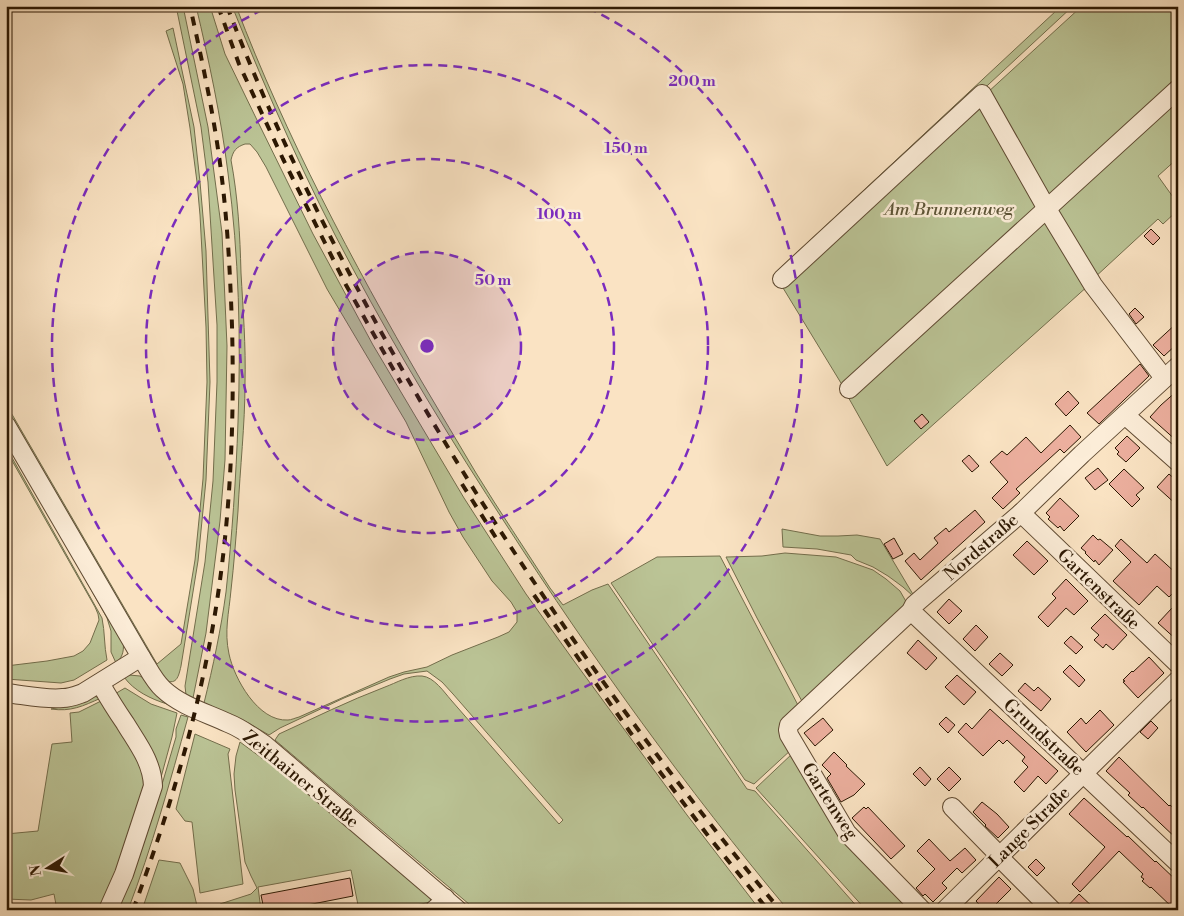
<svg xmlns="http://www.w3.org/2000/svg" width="1184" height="916" viewBox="0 0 1184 916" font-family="'Libre Bodoni',serif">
  <rect width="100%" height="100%" fill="#fae3c3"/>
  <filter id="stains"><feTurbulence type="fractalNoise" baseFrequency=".004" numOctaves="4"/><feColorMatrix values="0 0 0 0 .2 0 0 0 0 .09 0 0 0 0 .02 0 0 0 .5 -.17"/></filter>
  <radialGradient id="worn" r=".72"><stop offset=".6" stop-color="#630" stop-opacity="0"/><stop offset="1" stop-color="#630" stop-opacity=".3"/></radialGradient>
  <!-- green -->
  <g fill="#bbc496" stroke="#736e4c" fill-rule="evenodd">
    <path d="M176,6H183L208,127L222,233L227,346L225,460L220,521L206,633L193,698H189L186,695L185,686L205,562L213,481L217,382V325L208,182L201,127Z"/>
    <path d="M196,6H210L225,54L257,120L313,234L373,345L464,498L526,594L574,661L687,815L760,910H476L275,740L279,734C314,718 348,701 385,687C396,683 409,675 422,676C434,677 444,692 451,700L559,824L563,820L453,694L442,682L427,671L404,674L390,679L344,698L280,728L269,735L243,720L204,703C213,667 221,629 226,592C232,536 236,479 238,422C241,339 239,256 228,173C221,117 209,61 196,6ZM245,144H250L257,152L266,167L327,289L406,422L449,512L463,537L492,581L511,602L517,612V622L509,632L498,637L452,655L427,667L404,672L389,677L299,717C295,718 291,720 288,720C258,722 234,678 229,654C224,631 229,613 231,590C234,564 236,537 238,511C240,468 245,425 245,383C246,346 243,309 241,273C240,235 238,197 231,160C233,151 236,147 245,144Z"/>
    <path d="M232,6H236C286,137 352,261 422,382C440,412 458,443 476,473C500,512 525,549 550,588L563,605L592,590L608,584L747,789L755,791L860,910H788C686,788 593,659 507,526C452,442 400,357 353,269C307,184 268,95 232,6Z"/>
    <path d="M1058,6H1073L778,280L774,274L1057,10Z"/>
    <path d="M1082,6H1178V83L1049,200L987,93Z"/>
    <path d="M173,28L194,127L200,182L206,251L210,382L206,480L198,561L181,666C178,680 175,687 160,677L133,633L6,415V404L157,664L181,644L195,560L203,479L207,382L206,327L200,215L197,182L190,128L183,84L166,31Z"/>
    <path d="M1178,95V158L1158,176L1178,204V210L1163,224L1158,219L1093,279L1055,206Z"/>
    <path d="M980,98L1042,207L844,388L780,283Z"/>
    <path d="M1041,219L1049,220L1089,285L887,466L847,395Z"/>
    <path d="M6,447L102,618C105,632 104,646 107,660L74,680L61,683L6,679V666L47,661L74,656L83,651L90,643L99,620L98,614L95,607L6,450Z"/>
    <path d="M55,525L123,639C124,649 124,656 116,663L111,652V631L107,618Z"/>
    <path d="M782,529L820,536H838L857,535L880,539L914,596H913L903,587L888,576L873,567L856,560L851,555L817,549L783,547Z"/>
    <path d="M785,553L836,557L873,570L886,579L900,591L908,605L804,705L757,618L726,557L762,556Z"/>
    <path d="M720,556L800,709L792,749L754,784L745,780L611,583L657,557Z"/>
    <path d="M129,675L140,676L145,679L167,704C151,699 134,691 124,677Z"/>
    <path d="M125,688L151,704L177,713L172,737L160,781L113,695Z"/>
    <path d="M93,696L101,698C83,706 71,712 51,709L65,706Z"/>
    <path d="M103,700L138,753L146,781L103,910H57L54,894L31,900L6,899V834L38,831L52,744L72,742L70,713L79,712Z"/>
    <path d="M181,715L188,717C170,782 152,847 128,910H114L129,875L163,781L176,737V729Z"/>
    <path d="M195,734L230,749L228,754L243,884L200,893L192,822L185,821L176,809Z"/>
    <path d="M240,742L263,759L267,755L429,893L431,902L392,910H359L351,870L258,887L261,910H215L220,904L251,894L257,888L251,876L245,862L235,790L234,774L236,756Z"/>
    <path d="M793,753L918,910H866L756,788Z"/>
    <path d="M159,860L180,863L193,889L198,910H142Z"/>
  </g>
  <!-- building -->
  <g fill="#ecaf9e" stroke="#2b1702">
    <path d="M1151,229L1160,238L1153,245L1144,236Z"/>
    <path d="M1135,308L1144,317L1136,324L1129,314Z"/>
    <path d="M1178,322V343L1164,356L1153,345Z"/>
    <path d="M1140,364L1149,376L1099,424L1087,413Z"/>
    <path d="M1178,390V442L1150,417L1161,405Z"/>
    <path d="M1068,391L1079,403L1066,416L1055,404Z"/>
    <path d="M922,414L929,422L921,429L914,421Z"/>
    <path d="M1070,425L1081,437L1064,453L1060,449L1016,489L1020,493L1003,509L992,498L1008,482L990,462L1002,451L1007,455L1026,437L1041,453Z"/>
    <path d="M1127,436L1140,448L1126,462L1117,454L1119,452L1115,448Z"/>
    <path d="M969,455L979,466L972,472L962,461Z"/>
    <path d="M1098,468L1108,480L1095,490L1085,478Z"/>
    <path d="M1124,469L1144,488L1136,495L1140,499L1132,507L1109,484Z"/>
    <path d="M1169,474L1178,482V506L1157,487Z"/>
    <path d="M1060,498L1079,516L1064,531L1060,526L1058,528L1048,519L1050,517L1046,513Z"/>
    <path d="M975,510L985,522L921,580L905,561L914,553L920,560L938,543L934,538L946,528L949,532Z"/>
    <path d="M1093,535L1098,540L1100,539L1113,550L1099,565L1095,560L1094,562L1085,553L1086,552L1081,548Z"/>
    <path d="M894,538L903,554L893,559L884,544Z"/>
    <path d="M1121,539L1147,563L1155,554L1178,575V588L1169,597L1157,586L1139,605L1113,581L1131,562L1115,546Z"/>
    <path d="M1027,541L1048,561L1034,575L1013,555Z"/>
    <path d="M1066,579L1088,601L1074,615L1066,608L1048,627L1038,617L1056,598L1052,594Z"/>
    <path d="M949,599L962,611L949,624L937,612Z"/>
    <path d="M1172,608L1178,613V641L1158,623Z"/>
    <path d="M1105,614L1127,635L1113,650L1106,644L1103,648L1094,640L1099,635L1091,628Z"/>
    <path d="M976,625L988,637L975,651L963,639Z"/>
    <path d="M1071,636L1083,647L1076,654L1064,643Z"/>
    <path d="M918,640L937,658L926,670L907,653Z"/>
    <path d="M1000,653L1013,665L1002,676L989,664Z"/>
    <path d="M1149,657L1164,673L1138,698L1123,682L1125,681L1123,680L1132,671L1133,672Z"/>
    <path d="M1070,665L1085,680L1079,687L1063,672Z"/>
    <path d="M957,675L976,692L964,705L945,687Z"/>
    <path d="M1025,683L1034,691L1038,687L1051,699L1041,711L1018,691Z"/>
    <path d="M990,709L1058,771L1046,784L1038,776L1024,792L1014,782L1028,767L1022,761L1025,757L1007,740L1003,744L999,740L983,756L958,732L966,723L972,729Z"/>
    <path d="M1100,710L1114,725L1086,752L1067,732L1081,718L1086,724Z"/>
    <path d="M946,717L955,725L948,733L939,724Z"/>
    <path d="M823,718L833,730L815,746L804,733Z"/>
    <path d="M1151,721L1158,728L1148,739L1140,732Z"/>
    <path d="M834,752L847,765L846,766L865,784L854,795L841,802L827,778L831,774L822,765Z"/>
    <path d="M1119,757L1169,806L1170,805L1178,812V840L1143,807L1142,808L1128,795L1130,793L1106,771Z"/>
    <path d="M920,767L931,779L925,786L913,774Z"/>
    <path d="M949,767L961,779L949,791L937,779Z"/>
    <path d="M1084,798L1127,837L1128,836L1155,862L1156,861L1178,882V910H1175L1151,887L1150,888L1142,881L1144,879L1141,877L1143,874L1119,851L1080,892L1072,884L1105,847L1069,814Z"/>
    <path d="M982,802L997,814L1009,827L998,838L985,826L986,825L973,812Z"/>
    <path d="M864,807L866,809L868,807L905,846L891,859L852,818Z"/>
    <path d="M929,839L950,861L965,848L976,860L962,873L957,868L942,883L947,888L933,902L925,894L923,896L916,888L935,869L917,851Z"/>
    <path d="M1036,859L1045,868L1037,876L1028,867Z"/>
    <path d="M999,877L1011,889L990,910H984L976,901Z"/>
    <path d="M350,878L353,896L282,910H264L261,895Z"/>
    <path d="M1079,894L1096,910H1064Z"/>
  </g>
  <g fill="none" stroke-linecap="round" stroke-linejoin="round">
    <defs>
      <g id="minor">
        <path d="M782,279L982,94L1047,209L1093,285L1164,378"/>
        <path d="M849,389L1178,89"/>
        <path d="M1125,415L1178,462"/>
        <path d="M6,425L141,657C148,668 154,681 163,689C181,706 207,713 228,723C241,728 253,737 265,745L458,910"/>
        <path d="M1021,513L1178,664"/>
        <path d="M911,611L1178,863"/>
        <path d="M100,683C108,697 116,710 125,723C137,743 152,761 153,786L124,874L108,910"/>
        <path d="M6,693C24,695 46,700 63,698C70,698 77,695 83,693L141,657"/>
        <path d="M952,807L994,850L999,857L1052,910"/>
        <path d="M434,910L440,905L445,898"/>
        <path d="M922,910L847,833L789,735L788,730L789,725L911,611L914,605L1021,513L1082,454L1178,366"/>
        <path d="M945,910L1178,680"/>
      </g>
    </defs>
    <!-- minor casing -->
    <use href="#minor" stroke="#5f4a32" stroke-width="20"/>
    <!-- minor -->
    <use href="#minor" stroke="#fcedd8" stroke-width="18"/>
    <!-- rail -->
    <g stroke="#2b1702" stroke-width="4" stroke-dasharray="9 9" stroke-linecap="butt">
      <path d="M218,6L239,64L283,159L346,285L401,383"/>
      <path d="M227,6C271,122 325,231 385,339C498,542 632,732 780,910"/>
      <path d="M462,484L498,541"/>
      <path d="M534,595L630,732L709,837L768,910"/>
      <path d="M133,910C163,829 189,746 206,662C229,552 235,438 232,326C230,269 227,212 219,156C212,106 201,56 190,6"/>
    </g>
  </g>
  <!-- distance rings -->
  <circle cx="427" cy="346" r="94" fill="#7b2cbf" fill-opacity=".12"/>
  <g fill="none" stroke="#7b2cbf" stroke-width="2.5" stroke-dasharray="9 6">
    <circle cx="427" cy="346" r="94"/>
    <circle cx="427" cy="346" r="187"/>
    <circle cx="427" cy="346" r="281"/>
    <path d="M588 8A375 375 0 1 1 266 8"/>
  </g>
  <g text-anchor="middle" stroke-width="5" stroke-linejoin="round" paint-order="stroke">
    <!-- park labels -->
    <g font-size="18" font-style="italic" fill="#5d5436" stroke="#fcedd8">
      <text x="949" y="215">Am Brunnenweg</text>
    </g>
    <!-- street labels -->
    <g font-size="18" fill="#2b1702" stroke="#fcedd8">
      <text transform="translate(981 547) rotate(-41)" y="6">Nordstraße</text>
      <text transform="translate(1099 589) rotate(44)" y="6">Gartenstraße</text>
      <text transform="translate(1044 737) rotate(43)" y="6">Grundstraße</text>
      <text transform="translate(301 779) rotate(39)" y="6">Zeithainer Straße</text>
      <text transform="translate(830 801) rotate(57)" y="6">Gartenweg</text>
      <text transform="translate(1029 827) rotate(-45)" y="6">Lange Straße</text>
    </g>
  </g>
  <circle cx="427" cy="346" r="8" fill="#7b2cbf" stroke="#fcedd8" stroke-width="2.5"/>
  <g font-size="15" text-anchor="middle" font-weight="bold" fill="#7b2cbf" stroke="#fcedd8" stroke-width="5" stroke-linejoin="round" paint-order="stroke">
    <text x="692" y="86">200 m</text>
    <text x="626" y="153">150 m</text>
    <text x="559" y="219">100 m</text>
    <text x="493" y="285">50 m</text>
  </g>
  <!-- margin -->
  <rect width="1184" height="916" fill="none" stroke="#fae3c3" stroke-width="25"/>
  <rect x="8" y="8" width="1169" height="901" fill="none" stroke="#2b1702" stroke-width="2.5"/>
  <rect x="12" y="12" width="1159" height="891" fill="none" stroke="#2b1702"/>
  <!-- north arrow -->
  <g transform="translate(48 868) rotate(259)" stroke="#fcedd8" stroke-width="4" paint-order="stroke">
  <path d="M0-4L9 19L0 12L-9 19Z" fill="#2b1702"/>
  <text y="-8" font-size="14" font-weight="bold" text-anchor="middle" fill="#2b1702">N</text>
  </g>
  <rect width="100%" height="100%" filter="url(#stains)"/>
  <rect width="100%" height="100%" fill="url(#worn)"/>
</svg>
